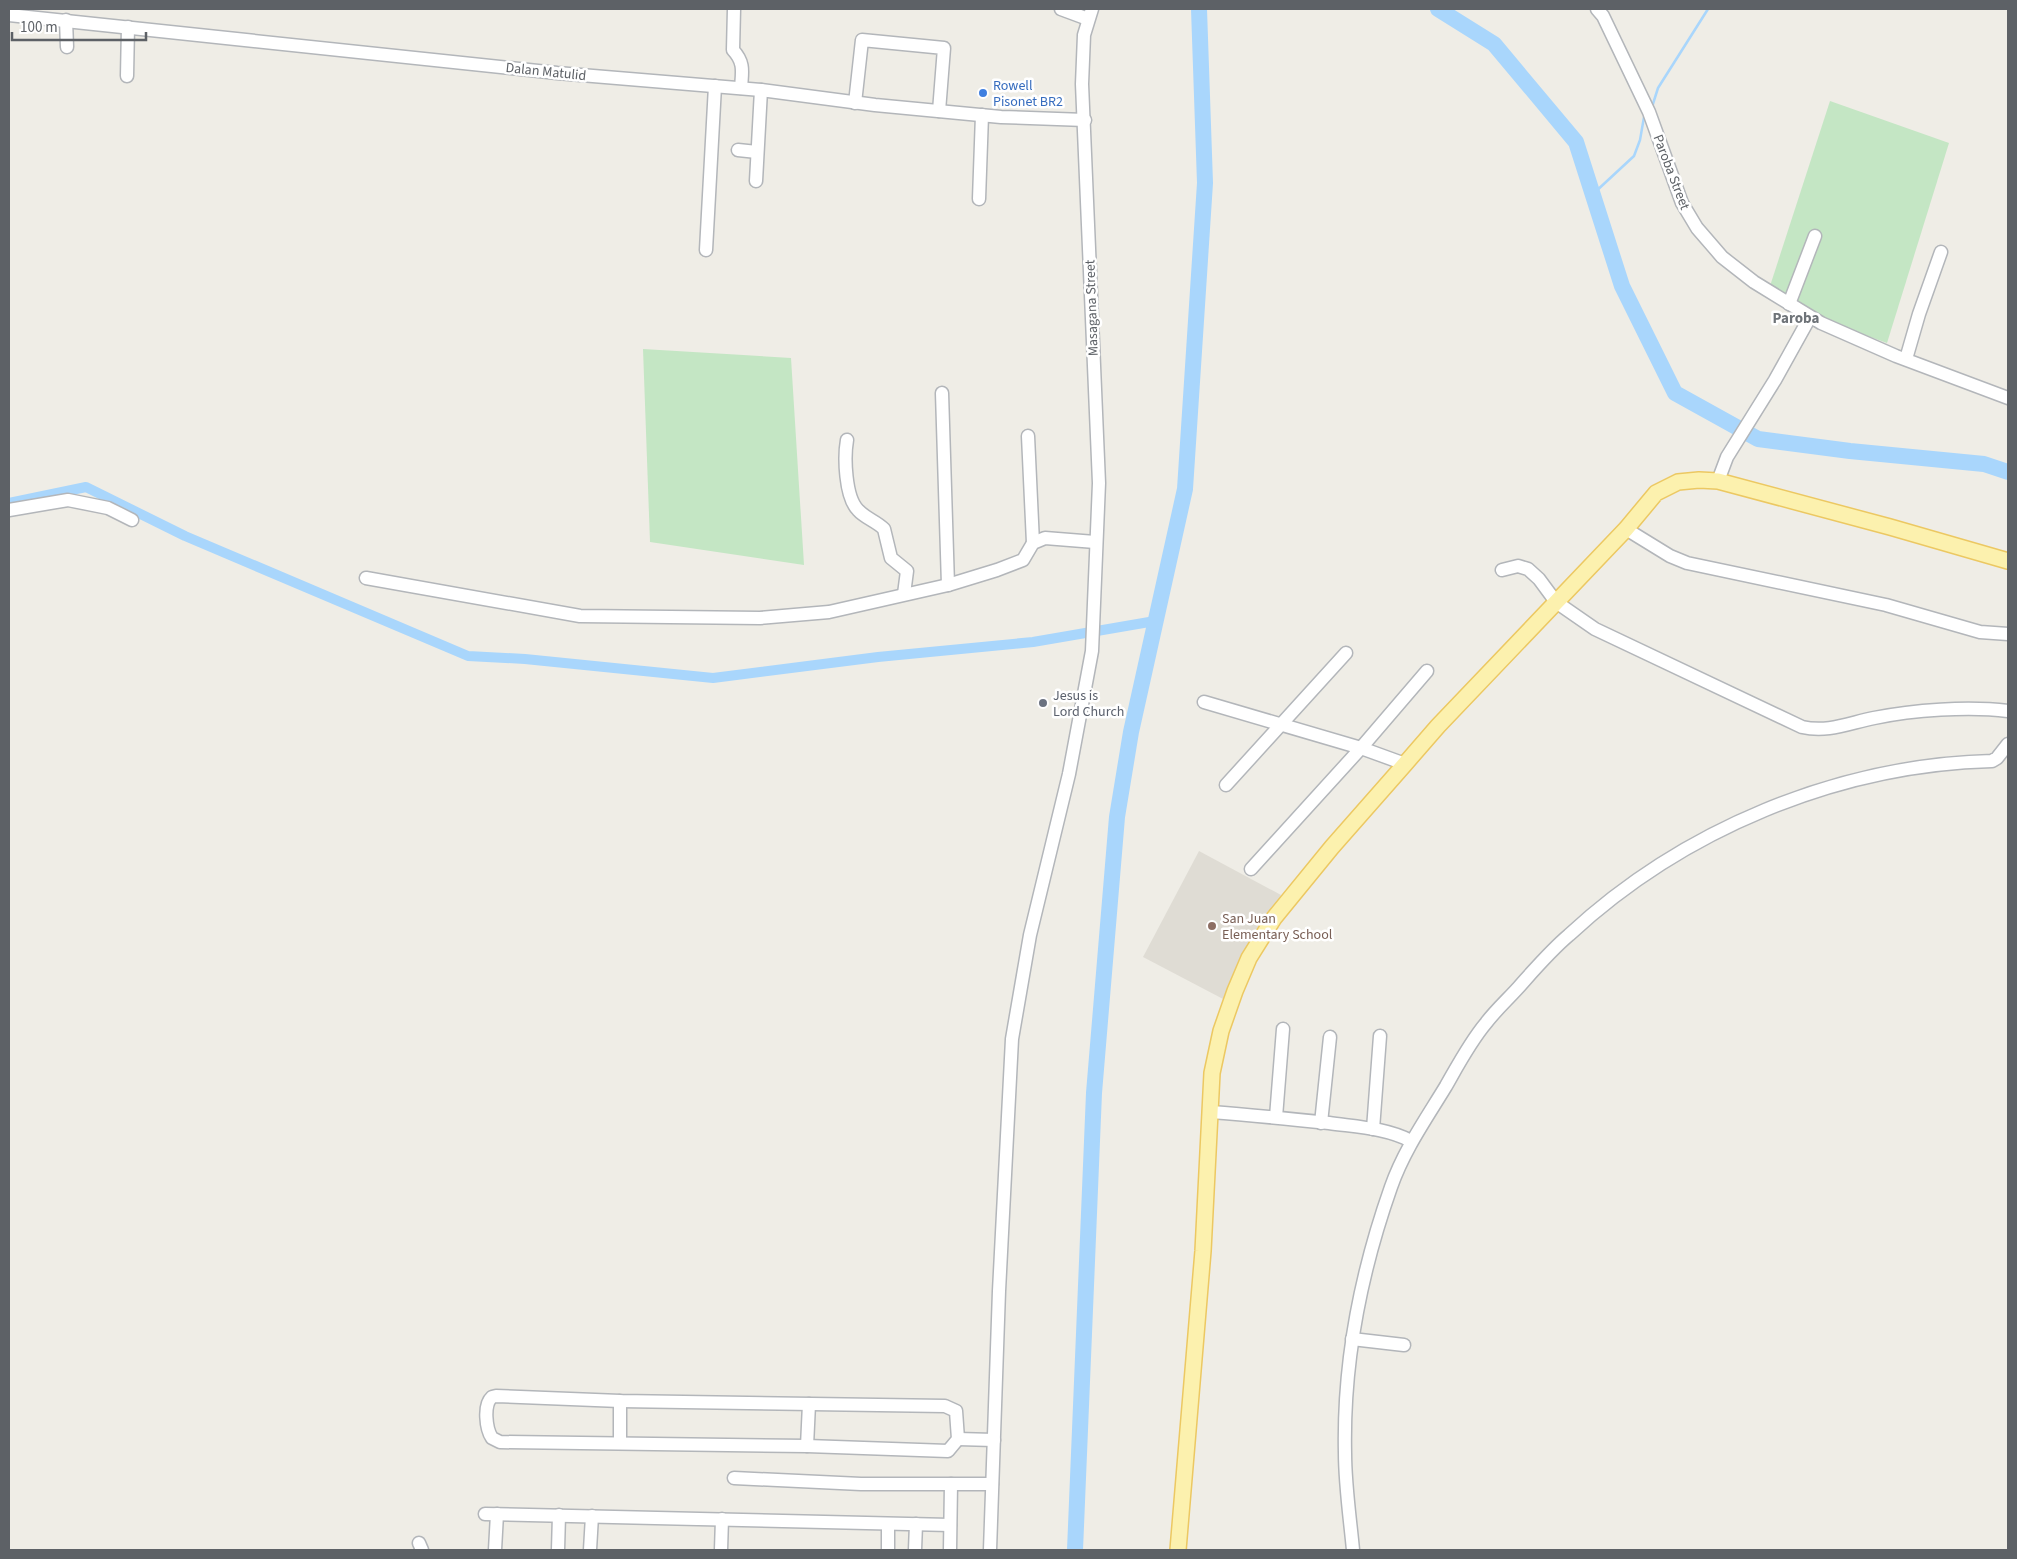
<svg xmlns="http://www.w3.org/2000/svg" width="2017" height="1559" viewBox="0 0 2017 1559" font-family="'Source Sans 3',sans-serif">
  <rect width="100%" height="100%" fill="#efede6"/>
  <!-- education -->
  <path fill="#dfdcd4" d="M1199,851L1281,895L1225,1000L1143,957Z"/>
  <!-- green -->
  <g fill="#c4e6c4">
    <path d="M1830,101L1949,143L1887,343L1823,320L1770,286Z"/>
    <path d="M643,349L791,358L804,565L650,542Z"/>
  </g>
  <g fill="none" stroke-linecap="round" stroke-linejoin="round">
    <!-- stream -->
    <g stroke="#a9d6fc" stroke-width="2.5">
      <path d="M1652,107L1658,88L1708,9"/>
      <path d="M1593,194L1634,156L1640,140L1644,117"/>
    </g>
    <!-- canal -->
    <path stroke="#a9d6fc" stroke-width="10" d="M9,503L86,487L185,536L468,656L525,659L713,678L878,657L1033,642L1155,621"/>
    <!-- river -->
    <g stroke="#a9d6fc" stroke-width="16">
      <path d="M1438,9L1494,44L1576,142L1622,286L1675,393L1758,439L1850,451L1984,464L2008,472"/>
      <path d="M1075,1550L1094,1093L1117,817L1131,732L1185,489L1205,183L1199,9"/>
    </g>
    <defs>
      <g id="minor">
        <path d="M734,9L733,50C745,63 742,72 741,88"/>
        <path d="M1061,9L1088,19"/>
        <path d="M1597,9L1603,16L1649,112L1682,203L1697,228L1722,257L1754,282L1821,323L1896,356L2008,398"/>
        <path d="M9,15L557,73L761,90L875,105L1001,117L1085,120"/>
        <path d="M66,20L67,47"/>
        <path d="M127,76L128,27"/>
        <path d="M855,103L862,40L944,48L939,111"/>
        <path d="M738,150L757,152"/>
        <path d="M756,181L761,90"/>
        <path d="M979,199L982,115"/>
        <path d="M706,250L715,86"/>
        <path d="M1789,304L1815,236"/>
        <path d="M1906,359L1919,314L1941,252"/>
        <path d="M942,393L948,585"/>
        <path d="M1028,436L1033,543"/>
        <path d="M847,440C844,457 845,497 858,510C865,518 876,521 884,529L891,558L907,571L904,594"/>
        <path d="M1718,481L1727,457L1775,380L1810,317"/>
        <path d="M9,510L68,500L108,508L132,520"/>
        <path d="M1626,529L1670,556L1687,563L1886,605L1980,632L2008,634"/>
        <path d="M1502,570L1518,566L1528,569L1539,579L1556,602L1595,629L1802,727C1828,733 1849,723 1874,718C1913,710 1968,706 2008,711"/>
        <path d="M366,578L580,616L760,618L829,612L948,585L997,570L1023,560L1033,543L1045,538L1095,542"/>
        <path d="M1204,702L1361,748L1405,764"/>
        <path d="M1226,785L1346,653"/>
        <path d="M1251,869L1361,748L1427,671"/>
        <path d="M1211,1112C1250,1115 1290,1119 1329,1123C1357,1127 1386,1128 1411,1141"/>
        <path d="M1276,1117L1283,1029"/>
        <path d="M1321,1123L1330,1037"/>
        <path d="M1373,1129L1380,1036"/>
        <path d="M1352,1339L1404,1345"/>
        <path d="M496,1396L620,1401L945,1406L956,1411L958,1439L948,1451L807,1446L500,1442L492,1438C486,1429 483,1405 492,1397Z"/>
        <path d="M620,1401V1442"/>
        <path d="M958,1439L994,1440"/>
        <path d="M807,1446L809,1404"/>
        <path d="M734,1478L861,1484H992"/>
        <path d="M485,1514L950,1525"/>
        <path d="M888,1524V1550"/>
        <path d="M419,1543L422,1550"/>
        <path d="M495,1550L497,1514"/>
        <path d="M558,1550L559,1515"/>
        <path d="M590,1550L592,1516"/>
        <path d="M721,1550L722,1519"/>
        <path d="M915,1550L916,1524"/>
        <path d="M950,1550L951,1484"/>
        <path d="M990,1550L999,1291L1012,1039L1030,935L1069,774L1092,651L1099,483L1082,84L1084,35L1092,9"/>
        <path d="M1353,1550C1350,1518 1345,1485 1345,1453C1343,1362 1361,1272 1391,1187C1404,1150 1426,1119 1446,1086C1458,1065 1470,1042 1486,1023C1495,1011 1507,1000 1517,989C1534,970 1550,951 1569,935C1682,830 1837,765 1992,761L1997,758L2008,744"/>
      </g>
      <path id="major" d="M1178,1550L1203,1251L1212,1073L1221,1031L1235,991L1249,958L1274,918L1332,847L1405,764L1438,726L1626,529L1656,493L1678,482L1699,480L1718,481L1890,527L2008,561"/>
    </defs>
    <!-- minor casing -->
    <use href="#minor" stroke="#b3b6ba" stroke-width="15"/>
    <!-- major casing -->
    <use href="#major" stroke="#ecc862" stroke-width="18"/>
    <!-- minor -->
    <use href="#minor" stroke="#fff" stroke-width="12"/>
    <!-- major -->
    <use href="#major" stroke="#fcf1ae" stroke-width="15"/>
  </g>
  <!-- markers -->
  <circle fill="#3f7fe0" stroke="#fff" stroke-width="2" cx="983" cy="93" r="5"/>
  <circle fill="#6b7280" stroke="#fff" stroke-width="2" cx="1043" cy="703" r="5"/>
  <circle fill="#8d6e63" stroke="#fff" stroke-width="2" cx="1212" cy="926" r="5"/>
  <g text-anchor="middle" stroke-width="5" stroke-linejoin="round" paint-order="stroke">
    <!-- street labels -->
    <g font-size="14" fill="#5d6166" stroke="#fff">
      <text transform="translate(546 71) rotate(6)" y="5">Dalan Matulid</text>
      <text transform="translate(1672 172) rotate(69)" y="5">Paroba Street</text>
      <text transform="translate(1091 308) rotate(-92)" y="5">Masagana Street</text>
    </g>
    <!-- shop labels -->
    <g font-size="14" fill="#366cbe" stroke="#fff" text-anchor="start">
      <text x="993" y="90">Rowell<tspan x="993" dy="16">Pisonet BR2</tspan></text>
    </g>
    <!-- worship labels -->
    <g font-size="14" fill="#5b616d" stroke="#fff" text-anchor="start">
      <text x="1053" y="700">Jesus is<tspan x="1053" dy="16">Lord Church</tspan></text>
    </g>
    <!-- education labels -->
    <g font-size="14" fill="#785e54" stroke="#fff" text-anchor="start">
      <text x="1222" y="923">San Juan<tspan x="1222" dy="16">Elementary School</tspan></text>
    </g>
    <!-- neighbourhood labels -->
    <g font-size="15" font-weight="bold" fill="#6e7378" stroke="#fff">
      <text x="1796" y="323">Paroba</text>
    </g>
  </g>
  <!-- border -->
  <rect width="2017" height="1559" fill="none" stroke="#5d6166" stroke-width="20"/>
  <!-- scale -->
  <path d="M12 32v8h134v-8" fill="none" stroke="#5d6166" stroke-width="2.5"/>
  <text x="20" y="32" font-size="15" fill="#5d6166" stroke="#ffffff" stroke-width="4" paint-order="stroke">100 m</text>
</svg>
